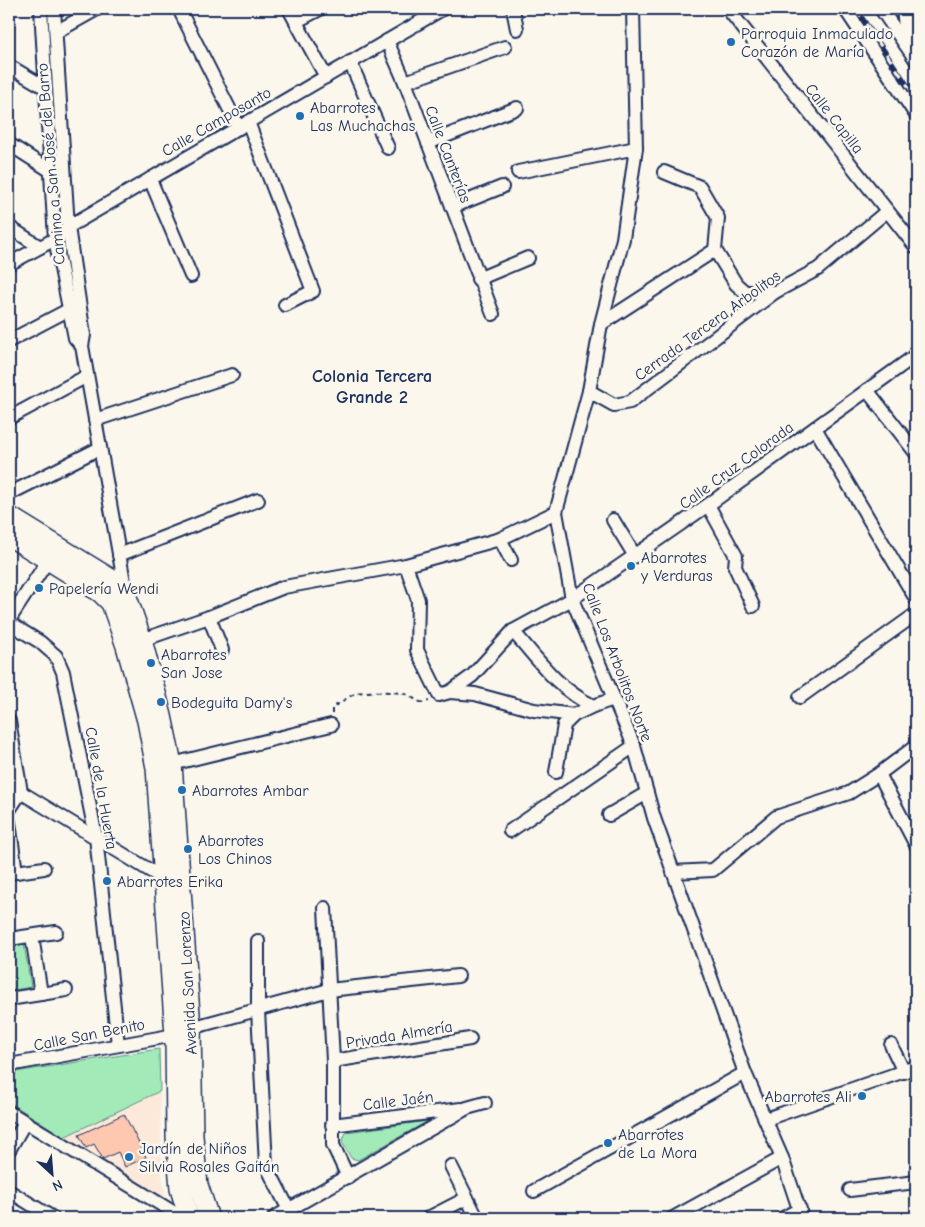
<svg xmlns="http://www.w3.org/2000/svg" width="925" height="1227" viewBox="0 0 925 1227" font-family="'Comic Neue',sans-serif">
  <rect width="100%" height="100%" fill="#fbf7ec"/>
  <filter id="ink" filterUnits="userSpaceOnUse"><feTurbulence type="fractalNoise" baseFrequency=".02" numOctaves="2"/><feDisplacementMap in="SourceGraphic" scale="10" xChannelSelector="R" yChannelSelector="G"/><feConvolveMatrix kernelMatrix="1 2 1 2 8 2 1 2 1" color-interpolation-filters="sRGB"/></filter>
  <g filter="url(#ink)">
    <!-- built -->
    <path fill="#fce9da" d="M160,1091L162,1176L166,1201L64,1137Z"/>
    <!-- green -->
    <g fill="#a2eab7" stroke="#5e8c8a">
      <path d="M24,944L31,987L9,991V947Z"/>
      <path d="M159,1049L160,1091L64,1137L9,1102V1073Z"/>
      <path d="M428,1121L358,1160L351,1158L342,1142L346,1132Z"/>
    </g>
    <!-- building -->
    <path fill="#fec8b0" stroke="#1b2f5e" d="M124,1114L146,1157L125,1167L118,1152L103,1159L94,1144L86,1148L79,1135Z"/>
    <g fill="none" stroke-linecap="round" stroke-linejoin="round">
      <defs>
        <g id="street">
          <path d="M41,9L55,239L75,338L82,346"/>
          <path d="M54,9L68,227L84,335L82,346L126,593"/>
          <path d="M289,9L326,77"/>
          <path d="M513,9L517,29"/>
          <path d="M633,9L636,148L623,239L601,324L589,391L556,512L572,599L634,746L654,818L745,1073L782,1158L802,1218"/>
          <path d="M728,9L916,247"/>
          <path d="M845,9L916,115"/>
          <path d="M881,9L916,60"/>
          <path d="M903,9L907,44"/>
          <path d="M180,11L239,128"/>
          <path d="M297,21L320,9"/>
          <path d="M56,32L97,9"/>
          <path d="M387,41L405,82L493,314"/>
          <path d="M350,62L388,148"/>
          <path d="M9,66L46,88"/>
          <path d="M405,82L505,47"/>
          <path d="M248,122L313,291L285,305"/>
          <path d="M428,143L517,108"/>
          <path d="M9,144L51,171"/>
          <path d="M518,172L636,148"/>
          <path d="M664,172L700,187L718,218L715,250L736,284L745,292H775"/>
          <path d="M150,179L191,276"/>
          <path d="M452,207L502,187"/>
          <path d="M9,227L40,247"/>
          <path d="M9,264L55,239L68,227L442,9"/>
          <path d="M478,279L528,258"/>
          <path d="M601,324L715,250"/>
          <path d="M9,341L70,309"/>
          <path d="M867,390L916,453"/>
          <path d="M589,391L614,405L630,402L775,292L818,269L887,211"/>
          <path d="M9,418L87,376"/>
          <path d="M95,420L232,375"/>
          <path d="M815,428L916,599"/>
          <path d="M9,494L100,448"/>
          <path d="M708,505L736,556L735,567L753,606"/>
          <path d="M613,520L635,556"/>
          <path d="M500,539L511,560"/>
          <path d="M119,555L258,500"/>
          <path d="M406,565L418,600L417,650L439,695L450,692L472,676L513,631L572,599L708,505L916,355"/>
          <path d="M209,617L222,650"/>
          <path d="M9,620L52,554"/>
          <path d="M9,623L40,642L56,656L63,672L96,837L118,1045"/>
          <path d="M513,631C538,660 558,689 593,706L614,699"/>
          <path d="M142,640L209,617L284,587L406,565L500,539L556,512"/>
          <path d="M450,692L475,694L534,710L574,715L593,706"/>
          <path d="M800,697L916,614"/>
          <path d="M9,721L21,792L9,810"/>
          <path d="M172,764L331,725"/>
          <path d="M556,772L564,725L574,715"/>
          <path d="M879,774L916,845"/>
          <path d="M9,785L164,879"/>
          <path d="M609,815L647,793"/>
          <path d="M9,822L16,872"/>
          <path d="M510,831L634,746"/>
          <path d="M673,872L713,870L776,817L849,793L879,774L916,746"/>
          <path d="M9,873L44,868"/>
          <path d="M325,908L333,1061V1145L348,1177"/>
          <path d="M32,936L41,994"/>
          <path d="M9,939L56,932"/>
          <path d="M258,941V1010L266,1165L289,1210"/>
          <path d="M9,999L66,990"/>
          <path d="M891,1045L904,1072"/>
          <path d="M333,1061L470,1039"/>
          <path d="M9,1065L175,1035L191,1028L329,990L458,976"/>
          <path d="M9,1112L183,1218"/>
          <path d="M766,1119L916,1067"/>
          <path d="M332,1125L461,1109"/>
          <path d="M9,1150L25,1122"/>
          <path d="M451,1166L477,1218"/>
          <path d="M850,1190L916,1182"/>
          <path d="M9,1191L53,1218"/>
          <path d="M534,1191L745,1073"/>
          <path d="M274,1218L467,1108L485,1103"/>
          <path d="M428,1218L467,1198"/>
          <path d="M673,1218L782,1158"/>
          <path d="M783,1218L800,1209"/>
        </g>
        <g id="secondary">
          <path d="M9,516L113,580L126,594L142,640L162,716L172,764L191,1028L193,1136L198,1185L209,1218"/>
          <path d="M9,536L101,593L111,603L126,646L147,721L156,768L175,1035L176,1136L180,1189L189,1218"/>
        </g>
      </defs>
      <!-- street casing -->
      <use href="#street" stroke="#1b2f5e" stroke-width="16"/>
      <!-- secondary casing -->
      <use href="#secondary" stroke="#1b2f5e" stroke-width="22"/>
      <!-- path -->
      <path stroke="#1b2f5e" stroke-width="2" stroke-dasharray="5 4" stroke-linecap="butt" d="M332,714V708C340,703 348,697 356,693C364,691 400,691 408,695C416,699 419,705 429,701"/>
      <!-- street -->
      <use href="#street" stroke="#fbf7ec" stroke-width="12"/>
      <!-- secondary -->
      <use href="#secondary" stroke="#fbf7ec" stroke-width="19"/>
      <defs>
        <path id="rail" d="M856,9L916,98"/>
      </defs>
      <!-- rail casing -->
      <use href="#rail" stroke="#1b2f5e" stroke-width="5"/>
      <!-- rail -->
      <use href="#rail" stroke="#fbf7ec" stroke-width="3" stroke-dasharray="9" stroke-linecap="butt"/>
    </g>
  </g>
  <!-- markers -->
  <g fill="#1f6fb2" stroke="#fbf7ec" stroke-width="2">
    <circle cx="731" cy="42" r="5"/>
    <circle cx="300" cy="116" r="5"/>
    <circle cx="631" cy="566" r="5"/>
    <circle cx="39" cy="588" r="5"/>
    <circle cx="151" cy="663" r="5"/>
    <circle cx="161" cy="702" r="5"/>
    <circle cx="182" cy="790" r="5"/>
    <circle cx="188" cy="849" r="5"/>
    <circle cx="107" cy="881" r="5"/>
    <circle cx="862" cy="1096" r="5"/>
    <circle cx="608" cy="1143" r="5"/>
    <circle cx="129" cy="1157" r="5"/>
  </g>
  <g text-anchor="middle" stroke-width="5" stroke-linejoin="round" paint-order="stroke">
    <!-- poi labels -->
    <g font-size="16" fill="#1b2f5e" stroke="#fbf7ec" text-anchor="start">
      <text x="741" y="39">Parroquia Inmaculado<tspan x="741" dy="18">Corazón de María</tspan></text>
      <text x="310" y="113">Abarrotes<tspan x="310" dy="18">Las Muchachas</tspan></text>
      <text x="641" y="563">Abarrotes<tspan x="641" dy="18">y Verduras</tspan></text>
      <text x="49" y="594">Papelería Wendi</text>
      <text x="161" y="660">Abarrotes<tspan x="161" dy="18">San Jose</tspan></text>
      <text x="171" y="708">Bodeguita Damy's</text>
      <text x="192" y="796">Abarrotes Ambar</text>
      <text x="198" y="846">Abarrotes<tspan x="198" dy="18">Los Chinos</tspan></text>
      <text x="117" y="887">Abarrotes Erika</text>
      <text x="852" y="1102" text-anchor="end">Abarrotes Ali</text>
      <text x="618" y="1140">Abarrotes<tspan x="618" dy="18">de La Mora</tspan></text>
      <text x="139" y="1154">Jardín de Niños<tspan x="139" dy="18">Silvia Rosales Gaitán</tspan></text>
    </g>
    <!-- street labels -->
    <g font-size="16" fill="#1b2f5e" stroke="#fbf7ec">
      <text transform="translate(835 118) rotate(52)" y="6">Calle Capilla</text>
      <text transform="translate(216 121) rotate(-30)" y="6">Calle Camposanto</text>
      <text transform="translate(449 154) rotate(69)" y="6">Calle Canterías</text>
      <text transform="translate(50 164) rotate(-95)" y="6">Camino a San José del Barro</text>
      <text transform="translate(707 325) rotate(-36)" y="6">Cerrada Tercera Arbolitos</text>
      <text transform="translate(736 465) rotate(-36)" y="6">Calle Cruz Colorada</text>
      <text transform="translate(618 662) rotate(69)" y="6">Calle Los Arbolitos Norte</text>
      <text transform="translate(102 788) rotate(80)" y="6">Calle de la Huerta</text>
      <text transform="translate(187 983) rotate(-93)" y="6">Avenida San Lorenzo</text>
      <text transform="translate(89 1034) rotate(-11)" y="6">Calle San Benito</text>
      <text transform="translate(399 1034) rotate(-9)" y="6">Privada Almería</text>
      <text transform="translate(398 1100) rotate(-7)" y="6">Calle Jaén</text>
    </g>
    <!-- neighbourhood labels -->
    <g font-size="18" font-weight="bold" fill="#1b2f5e" stroke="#fbf7ec">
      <text x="372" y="382">Colonia Tercera<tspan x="372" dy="21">Grande 2</tspan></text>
    </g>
  </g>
  <!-- margin -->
  <rect width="925" height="1227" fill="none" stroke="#fbf7ec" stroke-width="30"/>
  <rect x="15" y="15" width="895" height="1197" fill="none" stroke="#1b2f5e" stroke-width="2" filter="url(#ink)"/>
  <!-- north arrow -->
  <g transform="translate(52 1174) rotate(154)" stroke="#fbf7ec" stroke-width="4" paint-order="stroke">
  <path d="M0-4L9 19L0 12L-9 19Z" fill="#1b2f5e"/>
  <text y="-8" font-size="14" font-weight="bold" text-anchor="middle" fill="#1b2f5e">N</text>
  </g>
</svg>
